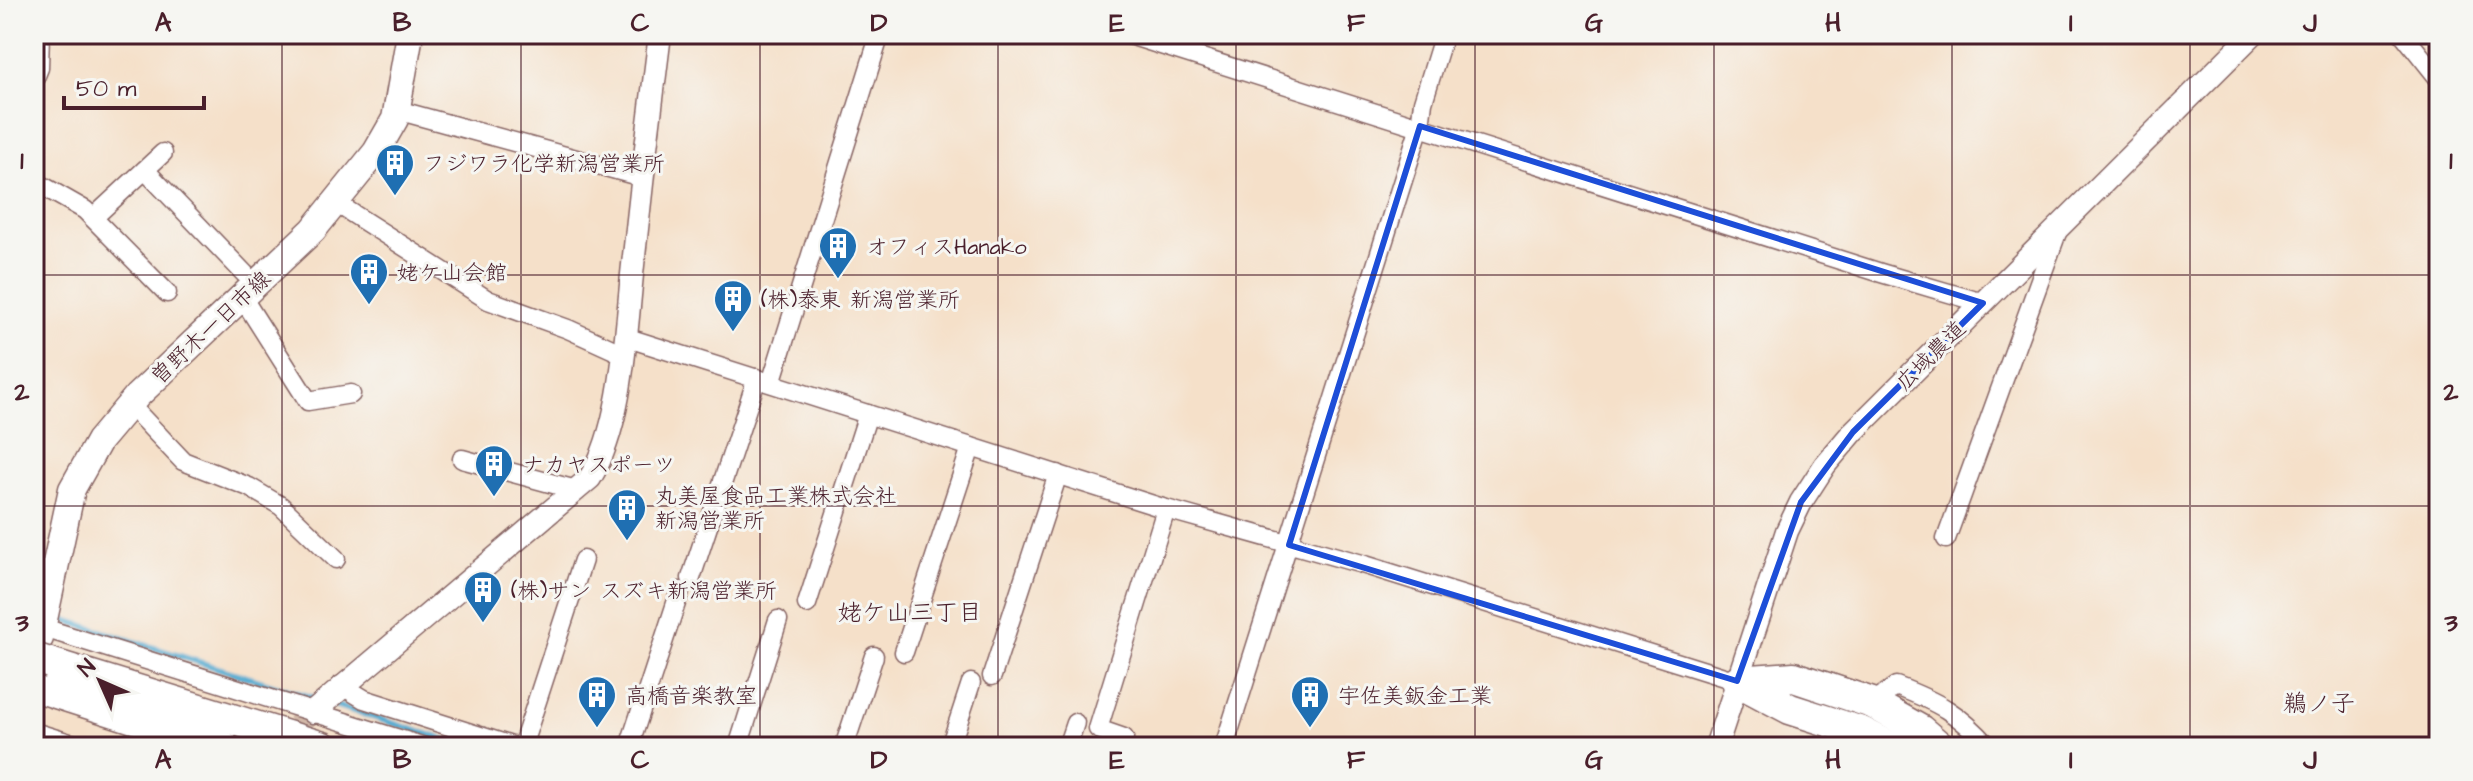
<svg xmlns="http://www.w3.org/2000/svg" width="2473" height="781" viewBox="0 0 2473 781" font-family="'Architects Daughter','Klee One',sans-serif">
  <rect width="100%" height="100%" fill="#f6f6f2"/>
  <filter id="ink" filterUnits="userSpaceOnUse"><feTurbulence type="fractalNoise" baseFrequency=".0125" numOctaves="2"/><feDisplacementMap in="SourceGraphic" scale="16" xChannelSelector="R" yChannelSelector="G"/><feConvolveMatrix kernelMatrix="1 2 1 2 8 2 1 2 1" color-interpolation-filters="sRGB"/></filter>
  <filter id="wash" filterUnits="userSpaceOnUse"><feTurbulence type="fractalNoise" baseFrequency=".006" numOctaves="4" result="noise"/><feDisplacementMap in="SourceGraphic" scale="32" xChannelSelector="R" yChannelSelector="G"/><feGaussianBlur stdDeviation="1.8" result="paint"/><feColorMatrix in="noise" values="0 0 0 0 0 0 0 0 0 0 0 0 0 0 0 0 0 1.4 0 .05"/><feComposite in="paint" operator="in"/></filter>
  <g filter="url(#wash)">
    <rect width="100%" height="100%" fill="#f5e0c9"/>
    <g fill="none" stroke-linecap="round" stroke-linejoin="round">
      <!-- stream -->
      <g stroke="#55acd2" stroke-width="6">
        <path d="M52,616L320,700"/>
        <path d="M331,704L468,747"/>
      </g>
    </g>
  </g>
  <g filter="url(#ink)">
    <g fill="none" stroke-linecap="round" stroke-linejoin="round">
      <!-- tertiary-tunnel -->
      <path stroke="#d3b9a9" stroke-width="22" stroke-dasharray="22 11" stroke-linecap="butt" d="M271,747L313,712"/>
      <defs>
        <g id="minor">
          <path d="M1126,34L1881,273L1983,303"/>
          <path d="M2403,34L2439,79"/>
          <path d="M34,80L39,68L40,34"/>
          <path d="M397,110L642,177"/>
          <path d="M145,170L245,274"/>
          <path d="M34,181L85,210L167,293"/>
          <path d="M336,203L488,300L568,329L623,354"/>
          <path d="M93,218L163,153"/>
          <path d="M242,297L308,401L351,394"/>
          <path d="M625,337L1166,509L1362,564L1737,681"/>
          <path d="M771,383L880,34"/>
          <path d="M130,405L183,461L249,487L281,506L336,559"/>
          <path d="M462,459L576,490"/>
          <path d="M1946,539L2058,230"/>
          <path d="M691,578L757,378"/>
          <path d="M807,604L868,414"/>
          <path d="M34,625L425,747"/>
          <path d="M904,652L971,447"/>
          <path d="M992,676L1058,474"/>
          <path d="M341,685L364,699L515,747"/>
          <path d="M1872,703L1896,686C1938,702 1959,713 1989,747"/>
          <path d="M34,732L83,747"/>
          <path d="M522,747L583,560"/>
          <path d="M629,747L680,591"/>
          <path d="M738,747L778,620"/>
          <path d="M844,747L874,656"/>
          <path d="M950,747L971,683"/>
          <path d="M1067,747L1075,723"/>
          <path d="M1121,747L1124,738L1098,729L1166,509"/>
          <path d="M1224,747L1420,126L1423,102L1444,34"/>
        </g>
        <g id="tertiary">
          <path d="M313,712L590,478C623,426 626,328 633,265C641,188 650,111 660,34"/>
          <path d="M1716,747L1787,531L1801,502L1825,465L1853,432L2253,34"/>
        </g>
        <path id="secondary" d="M40,638L72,489L99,441L137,396L313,230L376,152L395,119L410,34"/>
        <g id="trunk">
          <path d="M50,663L323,747"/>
          <path d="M1737,681L1794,677L1872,703L1920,730L1940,747"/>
          <path d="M1739,682L1790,709L1862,732L1891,747"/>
          <path d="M34,686L224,747"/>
        </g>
      </defs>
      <!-- minor casing -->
      <use href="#minor" stroke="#866362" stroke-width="21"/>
      <!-- tertiary casing -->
      <use href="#tertiary" stroke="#866362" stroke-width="25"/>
      <!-- secondary casing -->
      <use href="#secondary" stroke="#866362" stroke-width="29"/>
      <!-- trunk casing -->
      <use href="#trunk" stroke="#866362" stroke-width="33"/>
      <!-- minor -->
      <use href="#minor" stroke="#fff" stroke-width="18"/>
      <!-- tertiary -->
      <use href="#tertiary" stroke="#fff" stroke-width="22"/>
      <!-- secondary -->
      <use href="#secondary" stroke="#fff" stroke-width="26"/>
      <!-- trunk -->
      <use href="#trunk" stroke="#fff" stroke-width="30"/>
      <defs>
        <path id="trunk-bridge" d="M34,658L50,663"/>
      </defs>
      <!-- trunk-bridge casing -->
      <use href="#trunk-bridge" stroke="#866362" stroke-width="33" stroke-linecap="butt"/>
      <!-- trunk-bridge -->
      <use href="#trunk-bridge" stroke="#fff" stroke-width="30"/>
    </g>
  </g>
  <!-- marked area -->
  <path fill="none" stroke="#1d4ed8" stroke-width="6" stroke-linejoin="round" d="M1420,126L1983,303L1853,432L1801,502L1737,681L1289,545Z"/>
  <!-- grid -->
  <path fill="none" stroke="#4a1f2b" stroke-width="2" stroke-opacity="0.55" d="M282,34V747M521,34V747M760,34V747M998,34V747M1236,34V747M1475,34V747M1714,34V747M1952,34V747M2190,34V747M34,275H2439M34,506H2439"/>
  <!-- icons -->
  <defs>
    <symbol id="building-pin" viewBox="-11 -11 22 30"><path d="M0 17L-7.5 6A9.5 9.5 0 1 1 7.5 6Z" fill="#1f6fb2" stroke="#f6f6f2"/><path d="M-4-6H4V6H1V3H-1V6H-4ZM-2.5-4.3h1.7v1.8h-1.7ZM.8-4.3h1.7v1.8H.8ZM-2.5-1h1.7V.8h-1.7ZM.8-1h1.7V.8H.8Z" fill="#fff"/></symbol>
  </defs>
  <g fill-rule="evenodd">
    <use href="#building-pin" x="373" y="141" width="44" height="60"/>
    <use href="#building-pin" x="816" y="224" width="44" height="60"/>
    <use href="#building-pin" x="347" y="250" width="44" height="60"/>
    <use href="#building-pin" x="711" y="277" width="44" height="60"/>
    <use href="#building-pin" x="472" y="442" width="44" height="60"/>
    <use href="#building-pin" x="605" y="486" width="44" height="60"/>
    <use href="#building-pin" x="461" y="568" width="44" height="60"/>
    <use href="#building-pin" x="575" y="673" width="44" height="60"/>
    <use href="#building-pin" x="1288" y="673" width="44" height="60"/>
  </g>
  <g text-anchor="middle" stroke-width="6" stroke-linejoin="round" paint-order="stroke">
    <!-- poi labels -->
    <g font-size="22" fill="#4a1f2b" stroke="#f6f6f2" text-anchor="start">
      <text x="423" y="171">フジワラ化学新潟営業所</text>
      <text x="866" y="254">オフィスHanako</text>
      <text x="397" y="280">姥ケ山会館</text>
      <text x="761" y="307">(株)泰東 新潟営業所</text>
      <text x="522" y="472">ナカヤスポーツ</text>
      <text x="655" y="503">丸美屋食品工業株式会社<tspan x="655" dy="25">新潟営業所</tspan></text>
      <text x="511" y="598">(株)サン スズキ新潟営業所</text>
      <text x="625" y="703">高橋音楽教室</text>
      <text x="1338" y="703">宇佐美鈑金工業</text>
    </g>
    <!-- street labels -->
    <g font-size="22" fill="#4a1f2b" stroke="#f6f6f2">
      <text transform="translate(210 327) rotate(-43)" y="8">曽野木一日市線</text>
      <text transform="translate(1930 355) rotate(-45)" y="8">広域農道</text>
    </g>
    <!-- neighbourhood labels -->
    <g font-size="24" fill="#4a1f2b" stroke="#f6f6f2">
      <text x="910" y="620">姥ケ山三丁目</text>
      <text x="2319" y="711">鵜ノ子</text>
    </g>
  </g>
  <!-- margin -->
  <rect width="2473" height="781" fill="none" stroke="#f6f6f2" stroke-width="88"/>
  <!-- north arrow -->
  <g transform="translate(100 681) rotate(315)" stroke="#f6f6f2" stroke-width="6" paint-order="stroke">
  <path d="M0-6L14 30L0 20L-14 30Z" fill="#4a1f2b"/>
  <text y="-12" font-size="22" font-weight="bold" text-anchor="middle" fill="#4a1f2b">N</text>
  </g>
  <!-- scale -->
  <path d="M64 96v12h140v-12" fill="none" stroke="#4a1f2b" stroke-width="4"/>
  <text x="76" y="96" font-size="24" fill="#4a1f2b" stroke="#f6f6f2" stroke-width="6" paint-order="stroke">50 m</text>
  <rect x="44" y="44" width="2385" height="693" fill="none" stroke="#4a1f2b" stroke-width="3"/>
  <g font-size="26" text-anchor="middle" font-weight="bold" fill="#4a1f2b">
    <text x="163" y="31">A</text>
    <text x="402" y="31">B</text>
    <text x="640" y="31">C</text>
    <text x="879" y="31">D</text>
    <text x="1117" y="31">E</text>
    <text x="1356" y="31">F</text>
    <text x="1594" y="31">G</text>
    <text x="1833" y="31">H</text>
    <text x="2071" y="31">I</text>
    <text x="2310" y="31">J</text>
    <text x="22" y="169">1</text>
    <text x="2451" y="169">1</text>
    <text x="22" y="400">2</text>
    <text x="2451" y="400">2</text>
    <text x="22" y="631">3</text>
    <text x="2451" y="631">3</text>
    <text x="163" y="768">A</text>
    <text x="402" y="768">B</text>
    <text x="640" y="768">C</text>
    <text x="879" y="768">D</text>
    <text x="1117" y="768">E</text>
    <text x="1356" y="768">F</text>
    <text x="1594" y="768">G</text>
    <text x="1833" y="768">H</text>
    <text x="2071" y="768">I</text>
    <text x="2310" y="768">J</text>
  </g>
</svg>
